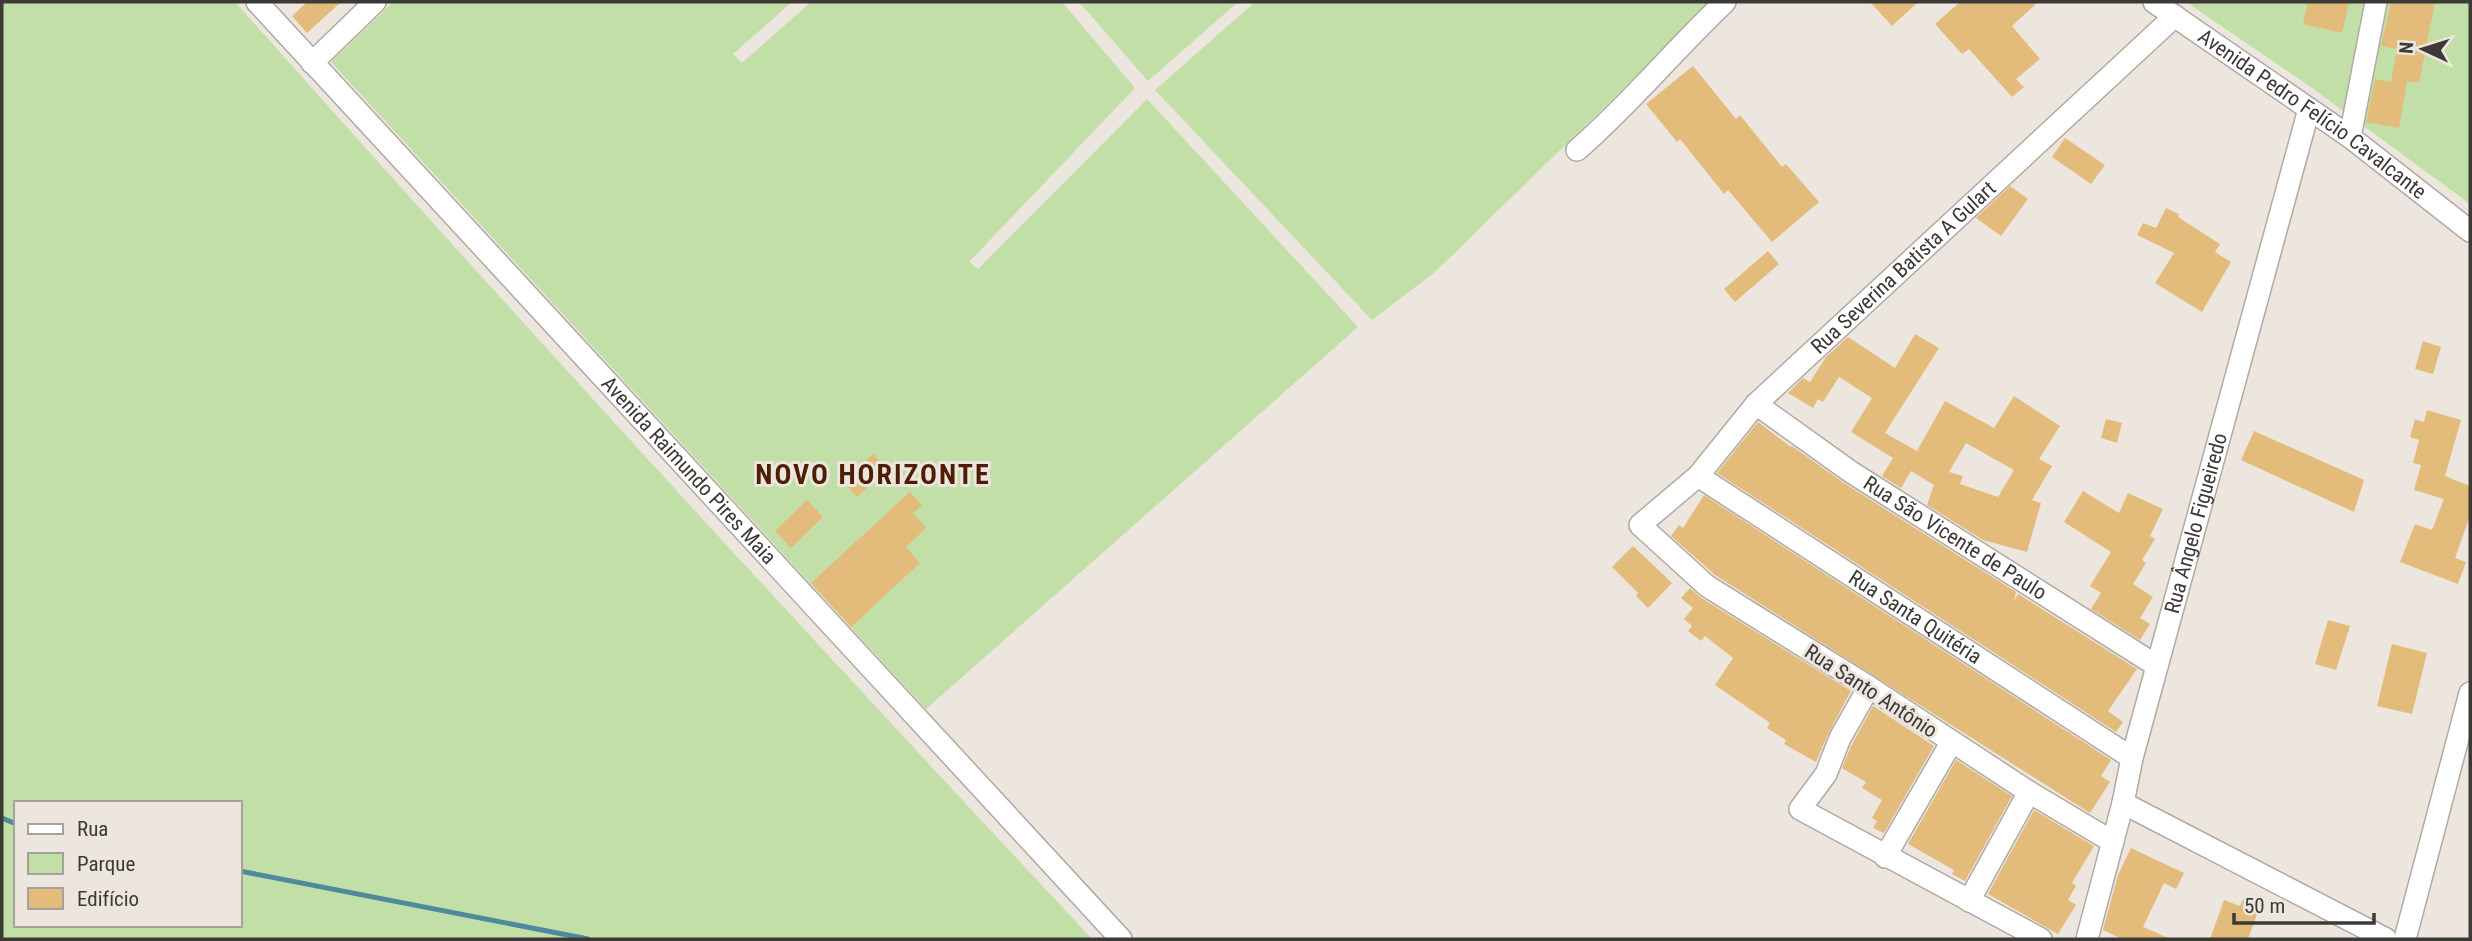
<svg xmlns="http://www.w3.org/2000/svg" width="2472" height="941" viewBox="0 0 2472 941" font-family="'Roboto Condensed',sans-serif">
  <rect width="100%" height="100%" fill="#ede6df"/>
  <!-- green -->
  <g fill="#c1dfa7" fill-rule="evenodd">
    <path d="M2,2H235C516,318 803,630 1092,939H2ZM16,803H240V925H16Z"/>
    <path d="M393,2H792L733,54L742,63L811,2H1062L1135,88L969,262L978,269L1147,99L1358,327L926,709L331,62Z"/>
    <path d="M1079,2H1238L1148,81Z"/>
    <path d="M1255,2H1712L1435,272L1372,320L1155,90Z"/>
    <path d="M2186,2H2470V204L2308,85Z"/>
  </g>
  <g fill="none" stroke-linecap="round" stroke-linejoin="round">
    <!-- stream -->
    <g stroke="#4e899d" stroke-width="5">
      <path d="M2,818L16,824"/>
      <path d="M240,871L588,939"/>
    </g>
  </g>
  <!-- building -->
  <g fill="#e3bc7b" fill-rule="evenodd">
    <path d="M307,2H341L307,33L292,16Z"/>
    <path d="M1870,2H1918L1892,26Z"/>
    <path d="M1960,2H2038L2012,26L2040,59L2016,79L2024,87L2012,97L1969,49L1962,54L1935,24Z"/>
    <path d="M2308,2H2349L2342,33L2303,24Z"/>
    <path d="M2391,2H2435L2419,83L2407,81L2399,128L2366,122L2375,79L2391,82L2397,49L2381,46Z"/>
    <path d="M1693,66L1736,119L1740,115L1782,167L1786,164L1819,202L1772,242L1728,190L1724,194L1680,139L1677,142L1646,104Z"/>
    <path d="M2065,138L2105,165L2091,184L2052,157Z"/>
    <path d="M2010,186L2028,199L2001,236L1976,218Z"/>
    <path d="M2166,208L2179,214L2178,217L2220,244L2215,252L2231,262L2202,312L2155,283L2174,253L2137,235L2143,223L2156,228Z"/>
    <path d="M1768,251L1779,264L1735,302L1724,289Z"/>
    <path d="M1915,334L1939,348L1885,433L1917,451L1945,401L1994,428L2014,396L2060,426L2039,459L2052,466L2032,500L2041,503L2027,552L1983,540L1927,505L1934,485L1911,471L1901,488L1882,476L1893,458L1851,432L1872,398L1839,377L1823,402L1818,399L1813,408L1788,393L1803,378L1810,382L1826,357L1848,337L1895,368ZM1966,443L2014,470L1998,497L1960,484L1963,476L1949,472Z"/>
    <path d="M2423,341L2441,347L2433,374L2415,369Z"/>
    <path d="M2427,410L2461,420L2445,476L2470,486V516L2455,558L2466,562L2458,584L2400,562L2415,524L2432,530L2444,499L2414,490L2421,465L2413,463L2419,440L2410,437L2415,419L2424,422Z"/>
    <path d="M2106,419L2122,423L2117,443L2101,438Z"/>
    <path d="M1758,422L1791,447L1792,446L1844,483L2016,592L2014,601L2018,594L2137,669L2108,711L2123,722L2116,732L1717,473Z"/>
    <path d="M2254,431L2364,480L2354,512L2241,460Z"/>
    <path d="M873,454L887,469L857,497L844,482Z"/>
    <path d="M2083,491L2119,513L2128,493L2163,509L2150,536L2155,539L2142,560L2146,563L2133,584L2153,597L2140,618L2150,624L2140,640L2091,609L2101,593L2090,586L2111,552L2064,522Z"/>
    <path d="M910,492L922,505L913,513L926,528L906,547L920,563L851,627L811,583Z"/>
    <path d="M1704,495L2111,760L2101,776L2110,782L2090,813L1715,575L1671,536L1679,525L1683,528Z"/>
    <path d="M807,500L823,517L791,548L775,531Z"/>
    <path d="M1633,546L1672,583L1648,608L1636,596L1638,593L1612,567Z"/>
    <path d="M1690,588L1700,597L1851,691L1829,732L1816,762L1784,744L1786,740L1767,728L1770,723L1715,685L1733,658L1705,636L1701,641L1688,631L1692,626L1684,619L1693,608L1681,598Z"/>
    <path d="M2328,620L2350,626L2336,670L2315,664Z"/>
    <path d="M2392,644L2427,653L2412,714L2377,706Z"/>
    <path d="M1873,706L1934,746L1884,833L1873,828L1877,821L1872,818L1882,800L1862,788L1866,782L1842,768L1852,744Z"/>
    <path d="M1956,760L2012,796L1965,881L1952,874L1954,870L1908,844Z"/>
    <path d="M2034,810L2094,846L2072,883L2076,886L2068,900L2076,905L2058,934L1988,894Z"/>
    <path d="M2131,848L2184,873L2176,889L2164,883L2143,927L2171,939H2122L2103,930L2118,875Z"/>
    <path d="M2243,899L2260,906L2248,939H2210L2224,900L2240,906Z"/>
  </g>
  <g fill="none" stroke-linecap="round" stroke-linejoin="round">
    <defs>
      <g id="minor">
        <path id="s1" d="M257,2L1121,939"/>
        <path id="s2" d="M2154,2L2350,137L2470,231"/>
        <path d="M312,63L375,2"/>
        <path d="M2350,137L2376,2"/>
        <path d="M1577,150C1630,104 1674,50 1725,2"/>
        <path id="s3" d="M1756,404L1851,472L2157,666"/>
        <path id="s4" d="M1698,476L2132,758"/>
        <path d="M1869,687L1840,738L1826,774L1800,809L2041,939"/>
        <path d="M2123,803L2386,939"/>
        <path id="s5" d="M2113,842L2029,792L1869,687L1707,586L1640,525L1698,476L1756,404L2175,16"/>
        <path d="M1885,857L1951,743"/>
        <path d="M1969,901L2029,792"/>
        <path id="s6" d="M2087,939L2123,803L2132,758L2309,109"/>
        <path d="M2405,939L2470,693"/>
      </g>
    </defs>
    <!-- minor casing -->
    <use href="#minor" stroke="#b1aaa4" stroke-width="24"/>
    <!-- minor -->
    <use href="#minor" stroke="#fff" stroke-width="21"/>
  </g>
  <g text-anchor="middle" stroke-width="6" stroke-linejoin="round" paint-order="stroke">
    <!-- street labels -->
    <g font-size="21" fill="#3c3a37" stroke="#ede6df">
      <text dy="7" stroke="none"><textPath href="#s2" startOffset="194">Avenida Pedro Felício Cavalcante</textPath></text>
      <text dy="7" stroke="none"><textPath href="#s5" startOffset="940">Rua Severina Batista A Gulart</textPath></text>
      <text dy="7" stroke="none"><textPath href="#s1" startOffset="637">Avenida Raimundo Pires Maia</textPath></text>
      <text dy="7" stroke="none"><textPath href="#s6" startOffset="430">Rua Ângelo Figueiredo</textPath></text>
      <text dy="7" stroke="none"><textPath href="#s3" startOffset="240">Rua São Vicente de Paulo</textPath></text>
      <text dy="7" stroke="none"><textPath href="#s4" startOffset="259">Rua Santa Quitéria</textPath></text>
      <text transform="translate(1871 691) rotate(33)" y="7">Rua Santo Antônio</text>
    </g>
    <!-- district labels -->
    <g font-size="28" font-weight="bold" letter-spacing="2" fill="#4d1e03" stroke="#ede6df">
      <text x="873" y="484">NOVO HORIZONTE</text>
    </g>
  </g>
  <!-- border -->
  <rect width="2472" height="941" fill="none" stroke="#3c3a37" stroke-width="7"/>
  <!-- legend -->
  <rect x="14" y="801" width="228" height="126" fill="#ede6df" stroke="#a6a19c" stroke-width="2"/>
  <rect x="28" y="824" width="35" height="10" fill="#ffffff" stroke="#a6a19c" stroke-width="2"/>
  <text x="77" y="836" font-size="21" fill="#3c3a37">Rua</text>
  <rect x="28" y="853" width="35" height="21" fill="#c1dfa7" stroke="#a6a19c" stroke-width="2"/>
  <text x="77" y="871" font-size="21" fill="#3c3a37">Parque</text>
  <rect x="28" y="888" width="35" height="21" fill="#e3bc7b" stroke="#a6a19c" stroke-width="2"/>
  <text x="77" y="906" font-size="21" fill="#3c3a37">Edifício</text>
  <!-- north arrow -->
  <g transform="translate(2423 49) rotate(274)" stroke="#ede6df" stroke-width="5" paint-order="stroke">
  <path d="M0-5L12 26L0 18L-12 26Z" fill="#3c3a37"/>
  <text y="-10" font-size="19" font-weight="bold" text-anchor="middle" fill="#3c3a37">N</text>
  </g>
  <!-- scale -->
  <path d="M2234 913v10h140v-10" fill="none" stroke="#3c3a37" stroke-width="3.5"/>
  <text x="2244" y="913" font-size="21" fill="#3c3a37" stroke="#ede6df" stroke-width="5" paint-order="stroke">50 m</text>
</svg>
